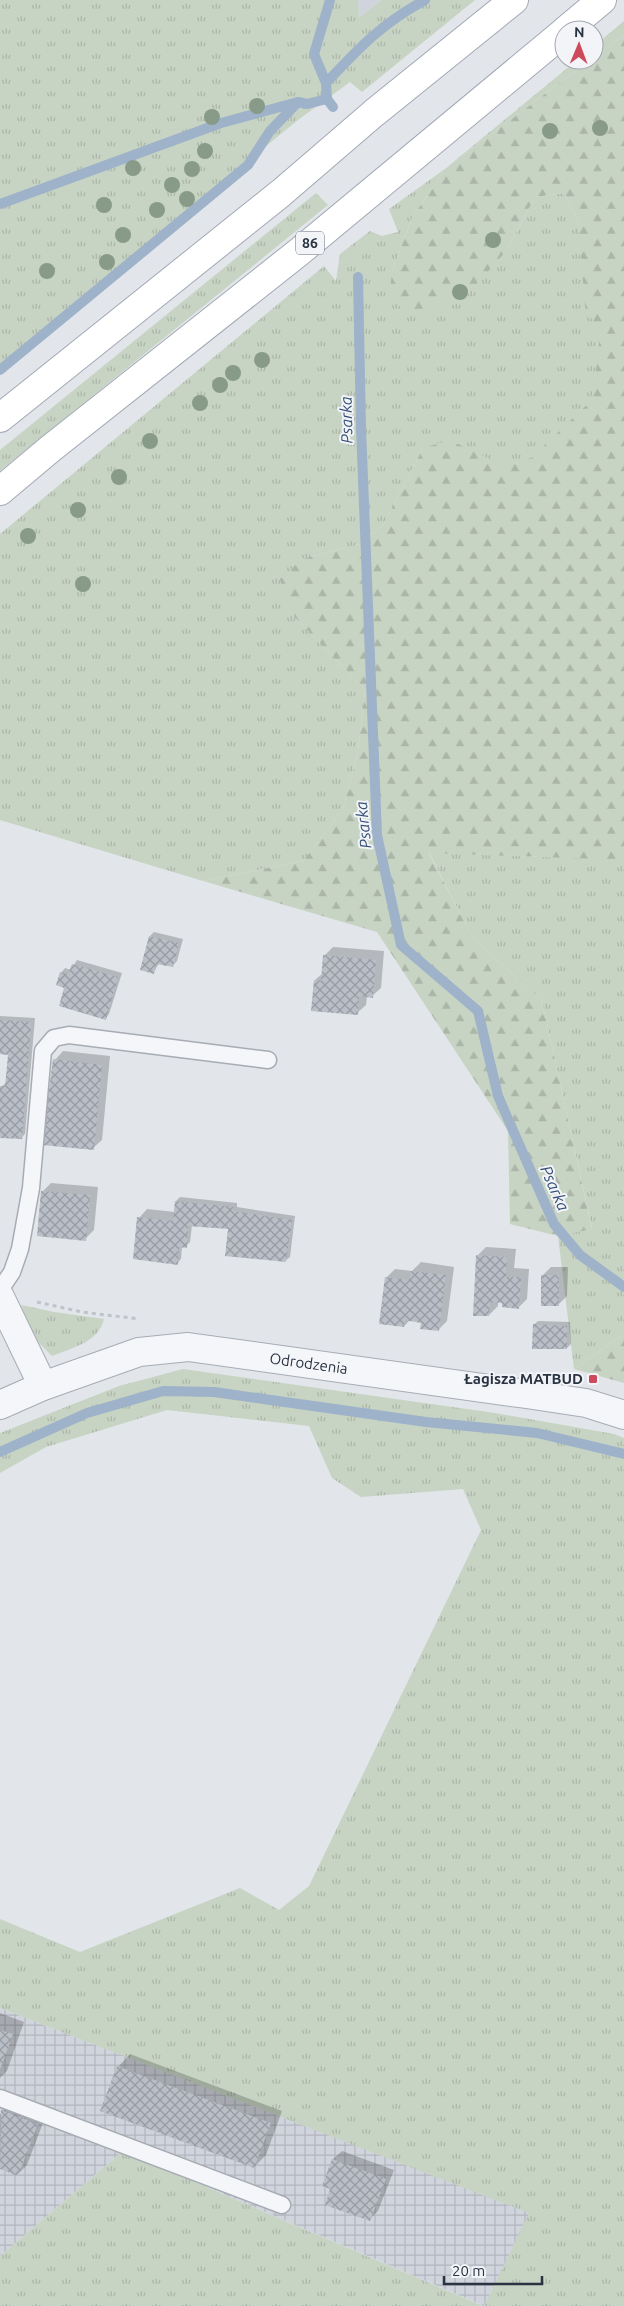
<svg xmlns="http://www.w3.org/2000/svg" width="624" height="2306" viewBox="0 0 624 2306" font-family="Ubuntu,sans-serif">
  <defs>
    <pattern id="industrial-grid" width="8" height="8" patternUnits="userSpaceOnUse" patternTransform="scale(1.25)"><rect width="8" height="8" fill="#d0d4dc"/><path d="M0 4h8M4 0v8" fill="none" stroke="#b3b6be"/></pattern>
    <pattern id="grass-tufts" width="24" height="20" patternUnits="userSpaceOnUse" patternTransform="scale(1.25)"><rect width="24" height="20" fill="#c7d4c3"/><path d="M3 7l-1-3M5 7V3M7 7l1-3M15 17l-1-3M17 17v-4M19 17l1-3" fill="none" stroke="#abb6a9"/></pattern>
    <pattern id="forest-firs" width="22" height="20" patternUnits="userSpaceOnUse" patternTransform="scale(1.25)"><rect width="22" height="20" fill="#c7d4c3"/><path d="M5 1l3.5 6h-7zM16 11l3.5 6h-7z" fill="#abb6a9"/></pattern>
    <pattern id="building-cross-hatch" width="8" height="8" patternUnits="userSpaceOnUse" patternTransform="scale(1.25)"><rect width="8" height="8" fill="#b9bec7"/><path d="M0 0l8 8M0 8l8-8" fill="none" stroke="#979ba3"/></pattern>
  </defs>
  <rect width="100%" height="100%" fill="#e2e5ea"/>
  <!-- built -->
  <path fill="#d0d4dc" d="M358,0H381L359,18Z"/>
  <!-- industrial -->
  <path fill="url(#industrial-grid)" d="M0,2008L530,2213L484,2306L123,2151L0,2256Z"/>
  <!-- grass -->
  <g fill="url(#grass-tufts)">
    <path d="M0,0H358L359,18L381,0H475L362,92L350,82L298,120L0,364Z"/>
    <path d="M624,21V35L594,57V46Z"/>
    <path d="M577,60H590L445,169L412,218L392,272L507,250L535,197L563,193L578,220L580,237L624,196V1334L574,1369L558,1236L592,1228L542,1001L472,937L429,852L538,857L423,448L383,525L360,544L302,559L287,609L365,690L358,751L343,809L303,861L203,881L0,820V534L324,266L336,281L340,254L370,231L382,236L398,232L389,209L445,169Z"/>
    <path d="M316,193L328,205L0,471V450Z"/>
    <path d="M21,1305L54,1312L104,1319C99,1342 72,1348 52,1356L34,1338Z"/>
    <path d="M183,1369L495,1413L614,1434L624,1438V2306H484L529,2213L0,2008V1919L80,1952L240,1888L279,1910L309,1886L481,1530L463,1489L361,1497L332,1478L309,1426L167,1410L46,1447L0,1473V1433L119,1386Z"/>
    <path d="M123,2151L483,2306H0V2256Z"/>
  </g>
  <!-- forest -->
  <g fill="url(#forest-firs)">
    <path d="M624,35V860L429,853L472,937L542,1001L592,1229L558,1236L510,1224L508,1131L377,932L203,881L303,861L343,809L358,751L365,690L287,609L280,579L302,559L360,544L383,525L423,448L450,440L502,465L531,458L593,399L600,334L585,307L578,220L563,193L535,197L507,250L468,294L414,314L389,300L392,272L412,218L445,169L590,60H594V57Z"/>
    <path d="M624,1334V1383L574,1369Z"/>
  </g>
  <!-- shadow -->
  <g fill="#0003">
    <path d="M154,932L183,939L177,961L172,966L159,963L154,972L150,936Z"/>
    <path d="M333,947L384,951L381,988L372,996H367L366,1005L357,1013L315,980L323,973L324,956Z"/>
    <path d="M77,960L122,973L109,1014L105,1019L66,987L61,973L65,968L71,970Z"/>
    <path d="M0,1016L35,1018L25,1134L21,1138L0,1137L1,1087L7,1082L9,1054L0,1053Z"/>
    <path d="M63,1051L110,1056L102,1140L93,1148L55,1060Z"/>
    <path d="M51,1183L98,1187L94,1230L85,1239L42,1192Z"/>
    <path d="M180,1197L237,1203V1207L295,1216L290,1257L285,1261L230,1228L192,1225L190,1242L186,1246H182L181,1259L177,1264L139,1218L147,1209L175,1212L176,1201Z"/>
    <path d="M486,1247L516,1249L514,1268L529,1269L527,1299L518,1308L498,1301V1306L489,1315L477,1256Z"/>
    <path d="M421,1262L454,1267L447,1321L438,1330L422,1322L410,1320L404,1326L386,1278L395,1269L412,1271Z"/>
    <path d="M551,1267H568L567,1296L558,1305L542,1276Z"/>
    <path d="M538,1321L570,1322L571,1344L567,1348L534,1325Z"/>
    <path d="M0,2013L24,2022L7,2071L0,2078Z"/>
    <path d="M130,2054L282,2111L266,2155L254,2167L118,2067Z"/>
    <path d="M11,2102L46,2115L27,2165L18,2174L0,2167V2116L2,2110Z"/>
    <path d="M342,2151L394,2170L378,2211L369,2220L332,2188L333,2159Z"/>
  </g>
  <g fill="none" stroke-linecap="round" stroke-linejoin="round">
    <!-- stream -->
    <g stroke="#9eb2ca" stroke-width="10">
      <path d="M330,0L314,54L326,83L327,99L333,107"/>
      <path d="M326,83C360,47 381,24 425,0"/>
      <path d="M0,204L221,123L298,102L307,104L327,99"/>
      <path d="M358,277L361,428L377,835L401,945L478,1011L498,1096L554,1224L580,1255L624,1287"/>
      <path d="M0,370L248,165L270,131L298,102"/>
      <path d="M0,1452L87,1413L163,1391L214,1392L426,1422L537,1433L624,1454"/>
    </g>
  </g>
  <!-- building -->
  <g fill="url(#building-cross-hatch)">
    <path d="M149,936L179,943L173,967L156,964L154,974L140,970Z"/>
    <path d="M323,955L376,960L373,998L359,996L358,1015L311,1011L314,980L321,981Z"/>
    <path d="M72,964L118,977L106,1020L59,1006L64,988L56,985L60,972L68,974Z"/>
    <path d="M0,1020L31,1022L22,1139L0,1138V1086H5L8,1055L0,1054Z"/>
    <path d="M53,1059L102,1065L94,1150L42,1145Z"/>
    <path d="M41,1191L90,1195L86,1241L37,1236Z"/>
    <path d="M175,1201L233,1207V1211L292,1220L286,1262L225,1256L228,1229L188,1226L187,1248L179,1247L178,1265L133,1259L137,1217L173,1221Z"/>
    <path d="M476,1255L507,1257L506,1277H521L519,1309L502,1307V1303L490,1302L489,1316H473Z"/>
    <path d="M411,1271L446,1275L439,1331L420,1329L421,1323L405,1320L404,1327L379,1324L385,1277L409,1280Z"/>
    <rect x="541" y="1275" width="18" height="31"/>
    <path d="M533,1324L567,1326V1349H532Z"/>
    <path d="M0,2030L13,2034L0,2070Z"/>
    <path d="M117,2066L271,2123L254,2168L100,2111Z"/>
    <path d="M1,2110L38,2124L18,2176L0,2169Z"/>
    <path d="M332,2159L386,2179L370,2221L325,2205L330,2189L322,2186Z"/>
  </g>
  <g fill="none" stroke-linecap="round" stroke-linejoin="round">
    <defs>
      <g id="service">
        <path d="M0,1290L12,1272L20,1249L31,1188L43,1051L54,1038L69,1035L268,1060"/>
        <path d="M0,2098L282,2205"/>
      </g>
      <g id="minor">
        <path d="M0,1297L43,1386"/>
        <path id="s1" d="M0,1405L43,1386L139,1352L188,1347L526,1394L586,1403L624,1415"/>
      </g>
      <g id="primary">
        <path d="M566,30L602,0"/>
        <path d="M0,418L281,193L374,113L514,0"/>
        <path d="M0,491L50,449L299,252L564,32"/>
      </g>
    </defs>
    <!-- service casing -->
    <use href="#service" stroke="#a7acb4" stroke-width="19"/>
    <!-- minor casing -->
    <use href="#minor" stroke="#a7acb4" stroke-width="30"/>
    <!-- primary casing -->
    <use href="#primary" stroke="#a2a9b6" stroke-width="30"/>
    <!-- path -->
    <path stroke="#c0c3c9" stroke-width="3" stroke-dasharray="4 4" stroke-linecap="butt" d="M37,1302L82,1312L139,1319"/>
    <!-- service -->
    <use href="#service" stroke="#f5f6f9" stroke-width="16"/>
    <!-- minor -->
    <use href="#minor" stroke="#f5f6f9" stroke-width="28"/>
    <!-- primary -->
    <use href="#primary" stroke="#fff" stroke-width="28"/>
  </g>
  <!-- trees -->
  <g fill="#889b88">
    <circle cx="257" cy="106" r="8"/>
    <circle cx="212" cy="117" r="8"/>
    <circle cx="600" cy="128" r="8"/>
    <circle cx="550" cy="131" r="8"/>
    <circle cx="205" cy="151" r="8"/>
    <circle cx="133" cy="168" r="8"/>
    <circle cx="192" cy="169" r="8"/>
    <circle cx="172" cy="185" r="8"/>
    <circle cx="187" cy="199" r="8"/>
    <circle cx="104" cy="205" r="8"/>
    <circle cx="157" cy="210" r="8"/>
    <circle cx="123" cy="235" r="8"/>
    <circle cx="493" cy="240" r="8"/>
    <circle cx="107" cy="262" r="8"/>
    <circle cx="47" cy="271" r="8"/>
    <circle cx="460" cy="292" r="8"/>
    <circle cx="262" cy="360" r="8"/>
    <circle cx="233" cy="373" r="8"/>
    <circle cx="220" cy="385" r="8"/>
    <circle cx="200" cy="403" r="8"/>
    <circle cx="150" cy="441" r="8"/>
    <circle cx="119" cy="477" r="8"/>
    <circle cx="78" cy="510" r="8"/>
    <circle cx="28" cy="536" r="8"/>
    <circle cx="83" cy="584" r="8"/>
  </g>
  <!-- markers -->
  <rect fill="#cd4a5a" stroke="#f2f4f8" stroke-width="2" x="588" y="1374" width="10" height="10" rx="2.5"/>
  <g text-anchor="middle" stroke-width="4" stroke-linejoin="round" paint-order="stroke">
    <!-- shield labels -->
    <rect fill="#f2f4f8" stroke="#666d79" stroke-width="1" x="296" y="231.5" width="28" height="23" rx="4"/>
    <g font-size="14" font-weight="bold" fill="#2a3342">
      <text x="310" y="248">86</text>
    </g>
    <!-- street labels -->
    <g font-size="15" fill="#2a3342" stroke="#f2f4f8">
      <text dy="5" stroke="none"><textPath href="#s1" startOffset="320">Odrodzenia</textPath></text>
    </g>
    <!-- poi labels -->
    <g font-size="15" font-weight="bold" fill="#2a3342" stroke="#f2f4f8" text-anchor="end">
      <text x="583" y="1384">Łagisza MATBUD</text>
    </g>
    <!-- water labels -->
    <g font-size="16" font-style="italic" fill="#355076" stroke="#f2f4f8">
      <text transform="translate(346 420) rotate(-91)" y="6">Psarka</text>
      <text transform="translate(363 825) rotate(-96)" y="6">Psarka</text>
      <text transform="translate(555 1188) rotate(66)" y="6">Psarka</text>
    </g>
  </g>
  <!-- north arrow -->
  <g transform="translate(579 45) rotate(1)"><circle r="24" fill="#f2f4f8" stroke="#a2a7af"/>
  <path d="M0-4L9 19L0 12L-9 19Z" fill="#cd4a5a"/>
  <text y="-8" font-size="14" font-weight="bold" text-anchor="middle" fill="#2a3342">N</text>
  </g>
  <!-- scale -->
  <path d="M444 2276v8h98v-8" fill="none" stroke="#2a3342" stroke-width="2.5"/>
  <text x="452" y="2276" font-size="15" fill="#2a3342" stroke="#f2f4f8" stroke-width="4" paint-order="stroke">20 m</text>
</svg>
